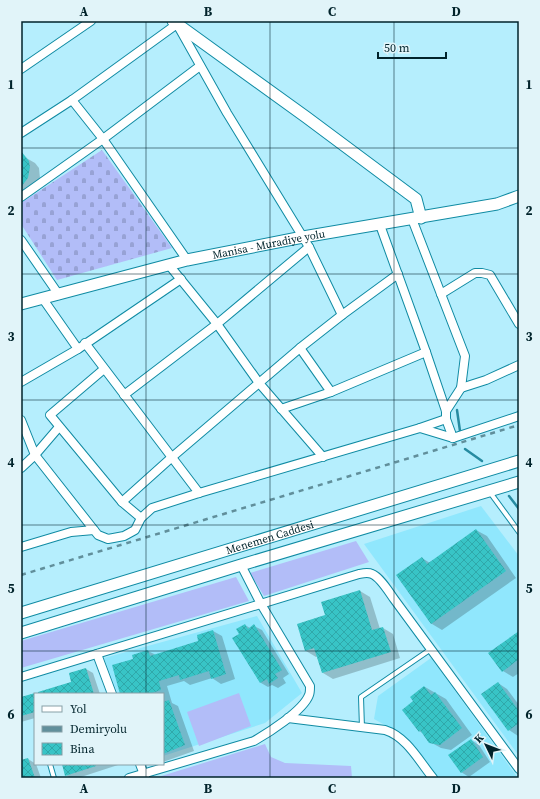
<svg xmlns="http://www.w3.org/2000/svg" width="540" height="799" viewBox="0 0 540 799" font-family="'Source Serif 4',serif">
  <defs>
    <pattern id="cemetery-stones" width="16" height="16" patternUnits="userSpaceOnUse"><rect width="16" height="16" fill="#b2bdf8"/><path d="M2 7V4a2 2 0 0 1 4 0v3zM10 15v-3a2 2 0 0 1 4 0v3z" fill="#97a2d5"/></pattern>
    <pattern id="building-cross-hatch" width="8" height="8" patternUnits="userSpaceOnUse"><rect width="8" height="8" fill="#38c4c6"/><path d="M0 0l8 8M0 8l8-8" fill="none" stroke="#30a8aa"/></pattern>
  </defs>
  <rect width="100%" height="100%" fill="#b5eefd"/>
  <!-- built -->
  <g fill="#90e7fd">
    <path d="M481,506L519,556V756L364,544Z"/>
    <path d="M257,616L302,693L265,723L163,756V694H118L104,658Z"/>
    <path d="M431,658L518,778H437L403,735L374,719L378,696Z"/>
  </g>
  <!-- grass -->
  <g fill="#b2bdf8">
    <path d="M356,541L369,562L264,596L250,573Z"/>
    <path d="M236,577L249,601L21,668V641Z"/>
    <path d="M239,693L251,726L199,746L187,712Z"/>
    <path d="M265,744L271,757L285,763L351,766L352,778H155Z"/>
  </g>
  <!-- cemetery -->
  <path fill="url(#cemetery-stones)" d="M102,150L172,248L57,280L21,224V203Z"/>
  <!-- shadow -->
  <g fill="#0003">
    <path d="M21,155L35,163L39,168L40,179L31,191L21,192Z"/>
    <path d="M476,530L487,536L516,578L442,630L432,624L398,575L422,558L430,563Z"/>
    <path d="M360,591L370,597L380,629L383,628L393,634L400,658L333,679L323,673L318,656L316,657L306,651L327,616Z"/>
    <path d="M245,625L250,628L254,626L262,630L289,674L283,678L286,683L278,688L272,685L268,687L261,683L240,634Z"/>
    <path d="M213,631L222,636L235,679L221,684L212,678L190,685L184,681L167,686L172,703L178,706L194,751L163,762V694H121L135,659L148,651L156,655L200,642Z"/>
    <path d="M519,632V673L513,677L503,671Z"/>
    <path d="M86,669L93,673L100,694H35V718L21,722V698L73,682Z"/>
    <path d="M498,683L507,689L519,705V735L518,736L509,730Z"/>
    <path d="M425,687L446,699L472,735L451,750L441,748L430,742L424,734L419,731L415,702Z"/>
    <path d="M471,740L479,745L490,762L469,777L461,772Z"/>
    <path d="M28,759L36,764L41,778H21V761Z"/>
    <path d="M62,764H118V765L78,778H71L66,775Z"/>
  </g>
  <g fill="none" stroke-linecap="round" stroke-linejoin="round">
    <!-- stream -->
    <g stroke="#268ba1" stroke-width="2.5">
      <path d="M457,410L460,431"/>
      <path d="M465,449L482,461"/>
      <path d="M509,496L519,509"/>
    </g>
  </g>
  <!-- building -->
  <g fill="url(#building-cross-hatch)">
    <path d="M21,151L29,161L30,167L28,178L21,187Z"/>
    <path d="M476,529L506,571L431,624L396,575L422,557L427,564Z"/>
    <path d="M360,590L372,630L383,627L391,652L322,673L314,648L305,651L297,624L325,615L321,602Z"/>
    <path d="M245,624L248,629L254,624L282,670L275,674L278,678L269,684L267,679L260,683L232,638L239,634L236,629Z"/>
    <path d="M213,630L226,674L211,679L209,671L180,680L179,675L159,681L161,690L149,694H120L112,665L133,659L132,655L148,650L150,656L198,641L197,635Z"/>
    <path d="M519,631V659L502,672L488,653Z"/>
    <path d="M86,668L94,694H38V692L71,682L69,673Z"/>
    <path d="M498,682L519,711V723L508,731L481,694Z"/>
    <path d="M424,686L431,695L435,692L462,728L440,745L429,743L420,730L419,732L402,710L413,701L410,697Z"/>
    <path d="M35,693V712L21,716V697Z"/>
    <path d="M169,700L185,745L163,754V702Z"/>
    <path d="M471,739L483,757L461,773L448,755Z"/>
    <path d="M28,758L35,778H21V760Z"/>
    <path d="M62,764H95L96,766L65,776Z"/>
  </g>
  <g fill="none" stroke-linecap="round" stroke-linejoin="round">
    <defs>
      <g id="lane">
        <path d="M489,491L519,532"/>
        <path d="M362,728L361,697L431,649"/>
        <path d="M50,764L54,778"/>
      </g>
      <g id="street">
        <path d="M21,69L91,21"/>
        <path d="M72,100L103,139L187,260"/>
        <path d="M21,133L72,100L177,24L227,113L309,247L342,315"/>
        <path d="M21,197L103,139L200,66"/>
        <path d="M412,219L465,356L461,388"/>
        <path d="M380,225L426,352L446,411V419L420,428"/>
        <path d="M21,240L59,295"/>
        <path d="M169,265L217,324L259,383L323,457"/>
        <path d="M441,294L475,273H482L490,275L519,324"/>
        <path d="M43,299L78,349"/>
        <path d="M85,343L199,493"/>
        <path d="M300,348L331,392"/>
        <path d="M104,369L50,415L122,502L141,518"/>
        <path d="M21,382L78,349L181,279"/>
        <path d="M124,395L217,324L309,247"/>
        <path d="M281,409L331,392L426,352"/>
        <path d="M446,411L461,388L486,380L519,365"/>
        <path d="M446,419L453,438"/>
        <path d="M21,420L35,455L94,530"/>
        <path d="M21,468L35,455L59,427"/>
        <path d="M122,502L171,458L300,348L342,315L398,274"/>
        <path d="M21,547L71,532L94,530L98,535L108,539L124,536L135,530L141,518L152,508L199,493L420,428L453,438L519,416"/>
        <path d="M97,654L112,694"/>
        <path d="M21,677L359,574C364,573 368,572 372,574C380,577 389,592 394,599L519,769"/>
        <path d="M288,718L385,730C407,737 419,761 433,778"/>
        <path d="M140,764L145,777"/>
        <path d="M129,778L254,741C268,733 303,711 309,695C310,693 310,689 310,686L261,604L241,565"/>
      </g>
      <g id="secondary">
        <path d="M173,21L306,117L416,199L421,218"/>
        <path id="s1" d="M21,304L187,260L303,237L497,204L519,196"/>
        <path id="s2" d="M21,613L519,461"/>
        <path d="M21,633L241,565L519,482"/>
      </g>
    </defs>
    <!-- lane casing -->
    <use href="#lane" stroke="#108ba3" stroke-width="6"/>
    <!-- street casing -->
    <use href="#street" stroke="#108ba3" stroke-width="10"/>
    <!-- secondary casing -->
    <use href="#secondary" stroke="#108ba3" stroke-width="13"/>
    <!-- lane -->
    <use href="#lane" stroke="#fff" stroke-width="4"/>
    <!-- street -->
    <use href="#street" stroke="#fff" stroke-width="8"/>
    <!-- secondary -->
    <use href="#secondary" stroke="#fff" stroke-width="11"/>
    <!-- rail -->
    <path stroke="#618f9b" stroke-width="2.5" stroke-dasharray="5 5" stroke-linecap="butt" d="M21,575L519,425"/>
  </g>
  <!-- grid -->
  <path fill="none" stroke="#01232b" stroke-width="1" stroke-opacity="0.55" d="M146,21V694M270,21V778M394,21V778M21,148H519M21,274H519M21,400H519M21,525H519M21,651H519M146,764V778"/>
  <g text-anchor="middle" stroke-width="3" stroke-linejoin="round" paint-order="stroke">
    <!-- street labels -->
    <g font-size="11" fill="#01232b" stroke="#e1f4f9">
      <text dy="4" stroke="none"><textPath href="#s1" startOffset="255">Manisa - Muradiye yolu</textPath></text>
      <text dy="4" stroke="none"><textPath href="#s2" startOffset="260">Menemen Caddesi</textPath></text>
    </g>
  </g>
  <!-- border -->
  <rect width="540" height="799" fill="none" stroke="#e1f4f9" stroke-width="44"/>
  <!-- legend -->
  <rect x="34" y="693" width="130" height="72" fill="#e1f4f9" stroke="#87a0a7"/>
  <rect x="42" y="706" width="20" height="6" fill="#ffffff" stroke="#87a0a7"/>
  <text x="70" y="713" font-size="12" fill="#01232b">Yol</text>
  <rect x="42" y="726" width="20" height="6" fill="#618f9b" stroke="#87a0a7"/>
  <text x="70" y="733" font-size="12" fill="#01232b">Demiryolu</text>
  <rect x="42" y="743" width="20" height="12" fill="url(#building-cross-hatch)" stroke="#87a0a7"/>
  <text x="70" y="753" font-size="12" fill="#01232b">Bina</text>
  <!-- north arrow -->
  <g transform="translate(486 745) rotate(313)" stroke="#e1f4f9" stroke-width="3" paint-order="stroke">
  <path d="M0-3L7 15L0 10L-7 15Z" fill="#01232b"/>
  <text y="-6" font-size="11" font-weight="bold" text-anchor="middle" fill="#01232b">K</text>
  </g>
  <!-- scale -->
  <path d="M378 52v6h68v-6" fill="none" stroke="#01232b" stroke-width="2"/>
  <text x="384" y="52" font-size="12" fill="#01232b" stroke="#e1f4f9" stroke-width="3" paint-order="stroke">50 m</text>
  <rect x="22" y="22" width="496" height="755" fill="none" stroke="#01232b" stroke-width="1.5"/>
  <g font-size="13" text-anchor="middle" font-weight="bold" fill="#01232b">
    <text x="84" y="16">A</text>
    <text x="208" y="16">B</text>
    <text x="332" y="16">C</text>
    <text x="456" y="16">D</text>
    <text x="11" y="89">1</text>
    <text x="529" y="89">1</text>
    <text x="11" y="215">2</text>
    <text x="529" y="215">2</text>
    <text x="11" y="341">3</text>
    <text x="529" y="341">3</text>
    <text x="11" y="467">4</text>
    <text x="529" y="467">4</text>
    <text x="11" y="593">5</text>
    <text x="529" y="593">5</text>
    <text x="11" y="719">6</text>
    <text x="529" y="719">6</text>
    <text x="84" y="793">A</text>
    <text x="208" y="793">B</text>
    <text x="332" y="793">C</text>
    <text x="456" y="793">D</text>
  </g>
</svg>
